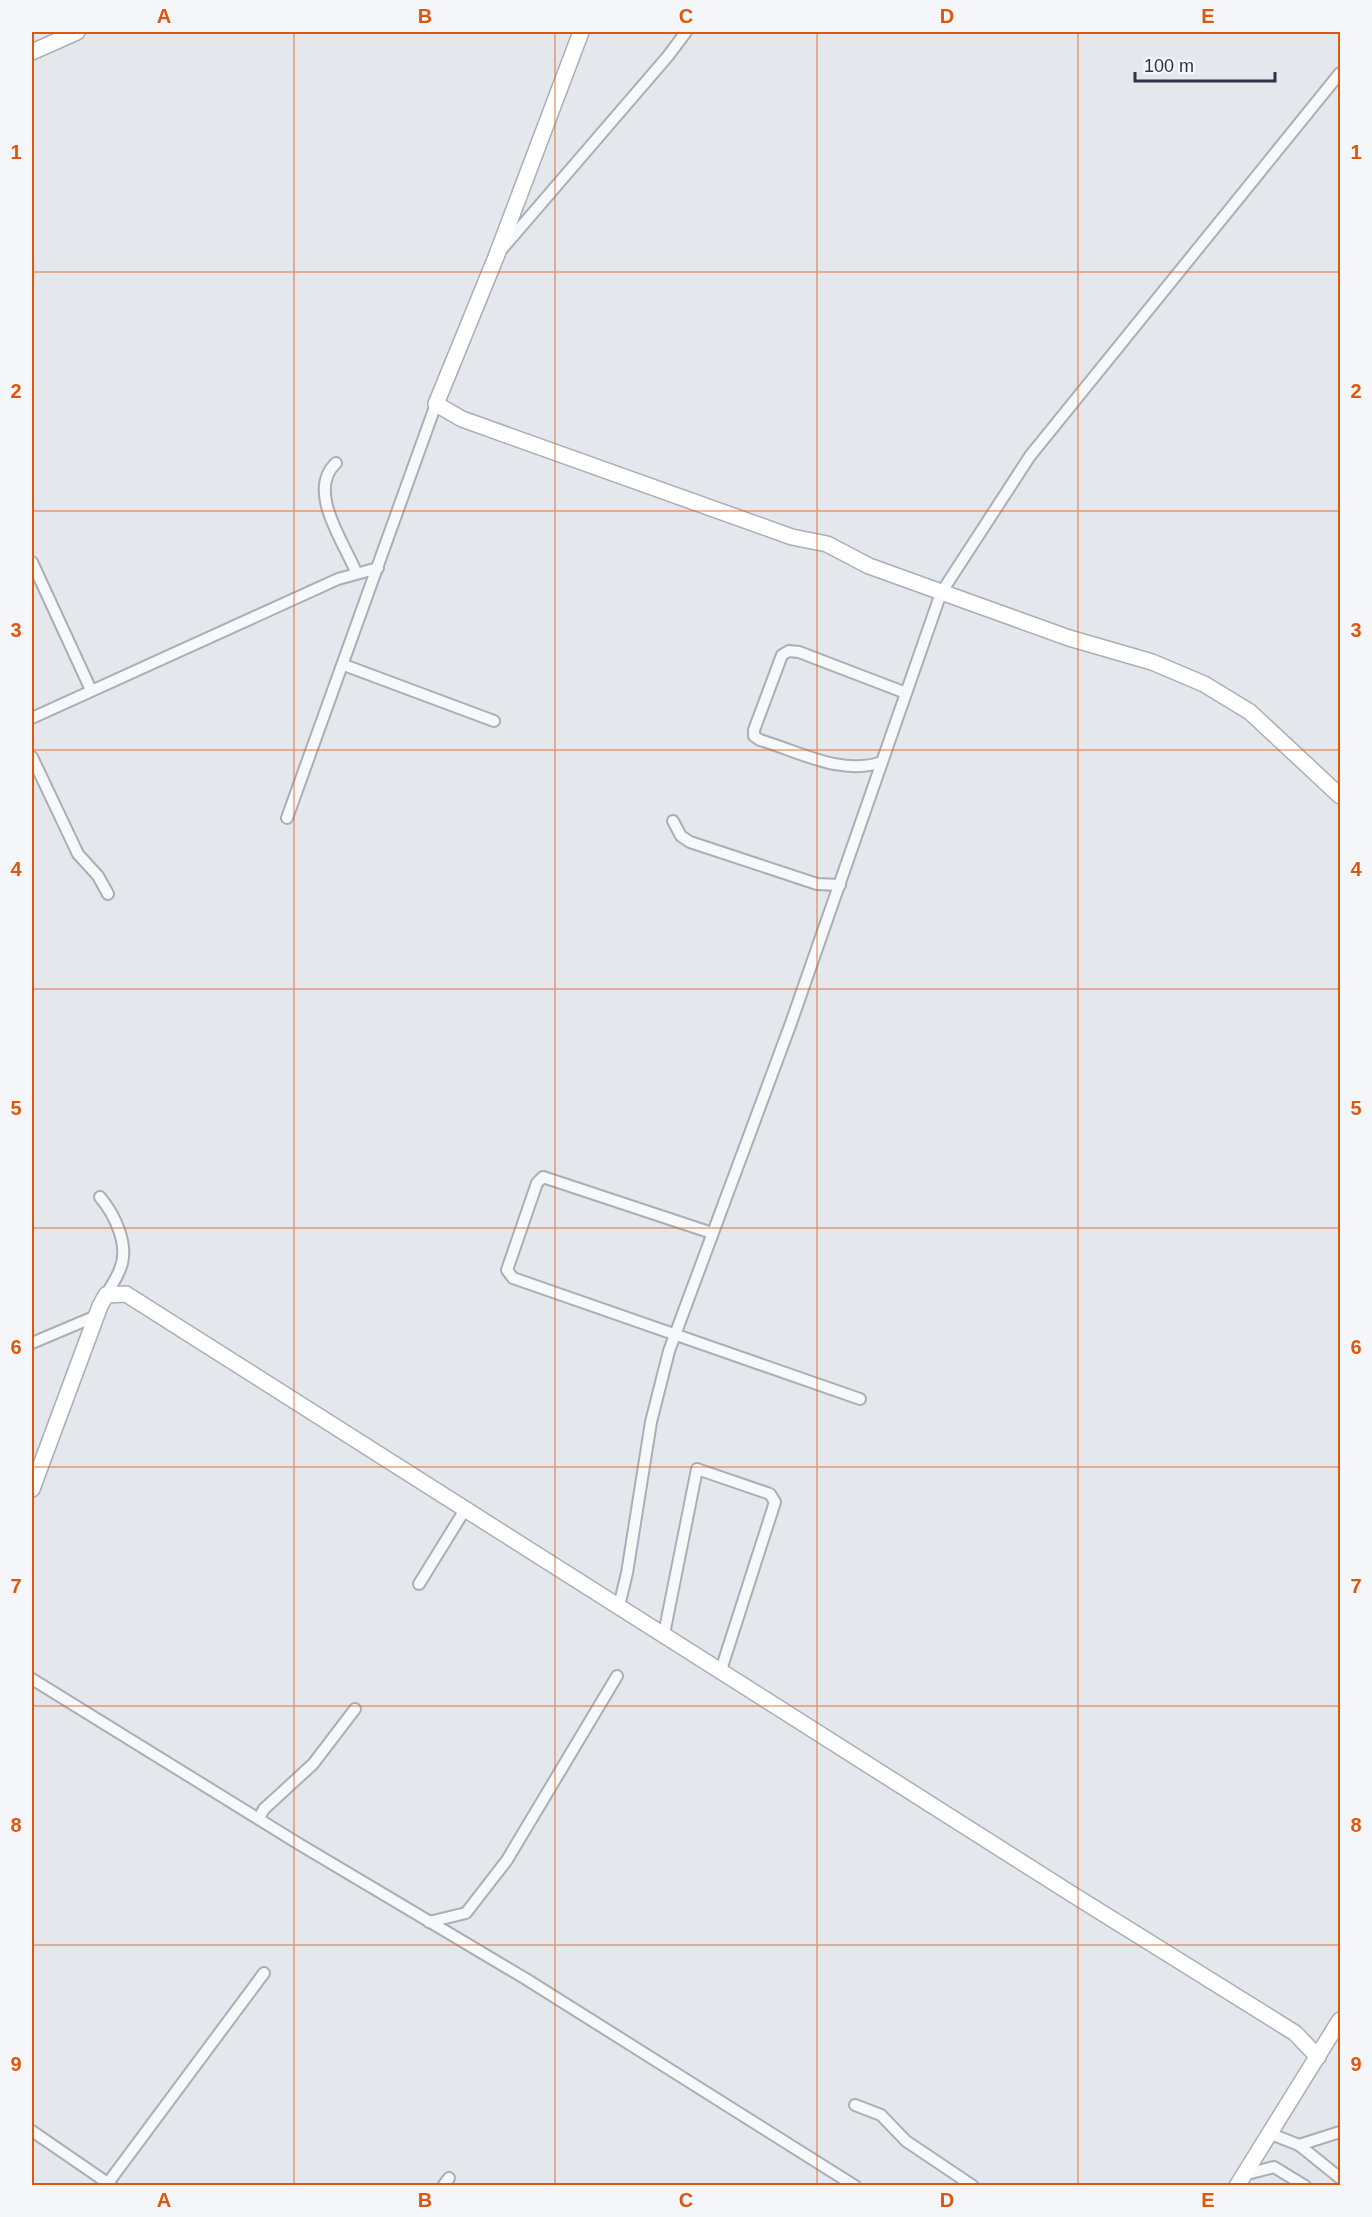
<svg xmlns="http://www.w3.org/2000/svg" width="1372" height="2217" viewBox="0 0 1372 2217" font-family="Helvetica,sans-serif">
  <rect width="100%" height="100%" fill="#e4e7ec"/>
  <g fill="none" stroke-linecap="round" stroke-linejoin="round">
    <defs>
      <g id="street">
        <path d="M502,249L668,56L686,32"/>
        <path d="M336,463C306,491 344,542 356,572"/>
        <path d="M32,562L91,690"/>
        <path d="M344,665L494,721"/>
        <path d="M32,718L338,579L378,568"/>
        <path d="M32,757L78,854L98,876L108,894"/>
        <path d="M882,762C841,776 800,752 760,740L754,736V730L782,655L789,651L799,652L906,693"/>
        <path d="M287,818L436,404"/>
        <path d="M673,821L681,836L690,842L817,884L840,885"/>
        <path d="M100,1197C115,1215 130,1246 120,1269C117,1278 111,1286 106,1295"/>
        <path d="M712,1233L543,1177L537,1183L507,1270L513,1278L860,1399"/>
        <path d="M32,1343L96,1316"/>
        <path d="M419,1584L466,1508"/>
        <path d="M619,1606L627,1573L651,1422L669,1351L791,1023L941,593L1030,456L1340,73"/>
        <path d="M664,1634L697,1469L770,1494L775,1502L721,1670"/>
        <path d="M32,1679L299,1844L526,1979L855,2186"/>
        <path d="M259,1818L264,1809L313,1764L355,1709"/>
        <path d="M429,1922L466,1913L507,1860L617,1676"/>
        <path d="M855,2105L881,2115L906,2141L973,2186"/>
        <path d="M32,2131L112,2186"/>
        <path d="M1271,2134L1299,2145L1340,2178"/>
        <path d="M1299,2145L1340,2132"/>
        <path d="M1247,2174L1274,2167L1305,2186"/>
        <path d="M108,2183L264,1973"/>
        <path d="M443,2186L449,2178"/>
      </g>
      <g id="secondary">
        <path d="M581,32L496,257L436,404L462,419L792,537L827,544L869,566L1069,638L1152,662L1204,684L1250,712L1340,796"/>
        <path d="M32,52L77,32"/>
        <path d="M32,1489L100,1306L106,1295L126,1294L1075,1896L1295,2033L1318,2057"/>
        <path d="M1237,2186L1340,2020"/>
      </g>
    </defs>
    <!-- street casing -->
    <use href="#street" stroke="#a9aeb7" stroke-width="14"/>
    <!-- secondary casing -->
    <use href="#secondary" stroke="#a9aeb7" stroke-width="18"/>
    <!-- street -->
    <use href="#street" stroke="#f7f8fa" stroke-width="10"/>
    <!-- secondary -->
    <use href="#secondary" stroke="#fff" stroke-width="15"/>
  </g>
  <!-- grid -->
  <path fill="none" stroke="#df570f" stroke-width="1.5" stroke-opacity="0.55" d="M294,32V2186M555,32V2186M817,32V2186M1078,32V2186M32,272H1340M32,511H1340M32,750H1340M32,989H1340M32,1228H1340M32,1467H1340M32,1706H1340M32,1945H1340"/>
  <!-- border -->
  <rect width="1372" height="2217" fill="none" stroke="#f4f6f9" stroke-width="66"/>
  <!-- scale -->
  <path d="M1135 72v9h140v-9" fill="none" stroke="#2b3445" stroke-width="3"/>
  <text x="1144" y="72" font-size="18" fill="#2b3445" stroke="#f4f6f9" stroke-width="4.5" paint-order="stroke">100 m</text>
  <rect x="33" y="33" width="1306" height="2151" fill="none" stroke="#df570f" stroke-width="2"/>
  <g font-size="20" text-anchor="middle" font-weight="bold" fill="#df570f">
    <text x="164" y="23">A</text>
    <text x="425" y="23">B</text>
    <text x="686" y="23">C</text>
    <text x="947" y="23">D</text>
    <text x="1208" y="23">E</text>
    <text x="16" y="159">1</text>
    <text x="1356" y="159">1</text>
    <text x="16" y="398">2</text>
    <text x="1356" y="398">2</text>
    <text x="16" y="637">3</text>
    <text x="1356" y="637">3</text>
    <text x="16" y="876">4</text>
    <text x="1356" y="876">4</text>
    <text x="16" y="1115">5</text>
    <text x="1356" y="1115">5</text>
    <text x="16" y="1354">6</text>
    <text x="1356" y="1354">6</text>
    <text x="16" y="1593">7</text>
    <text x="1356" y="1593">7</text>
    <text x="16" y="1832">8</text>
    <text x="1356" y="1832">8</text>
    <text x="16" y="2071">9</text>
    <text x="1356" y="2071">9</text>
    <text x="164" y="2207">A</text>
    <text x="425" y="2207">B</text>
    <text x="686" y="2207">C</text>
    <text x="947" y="2207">D</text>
    <text x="1208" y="2207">E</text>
  </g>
</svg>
